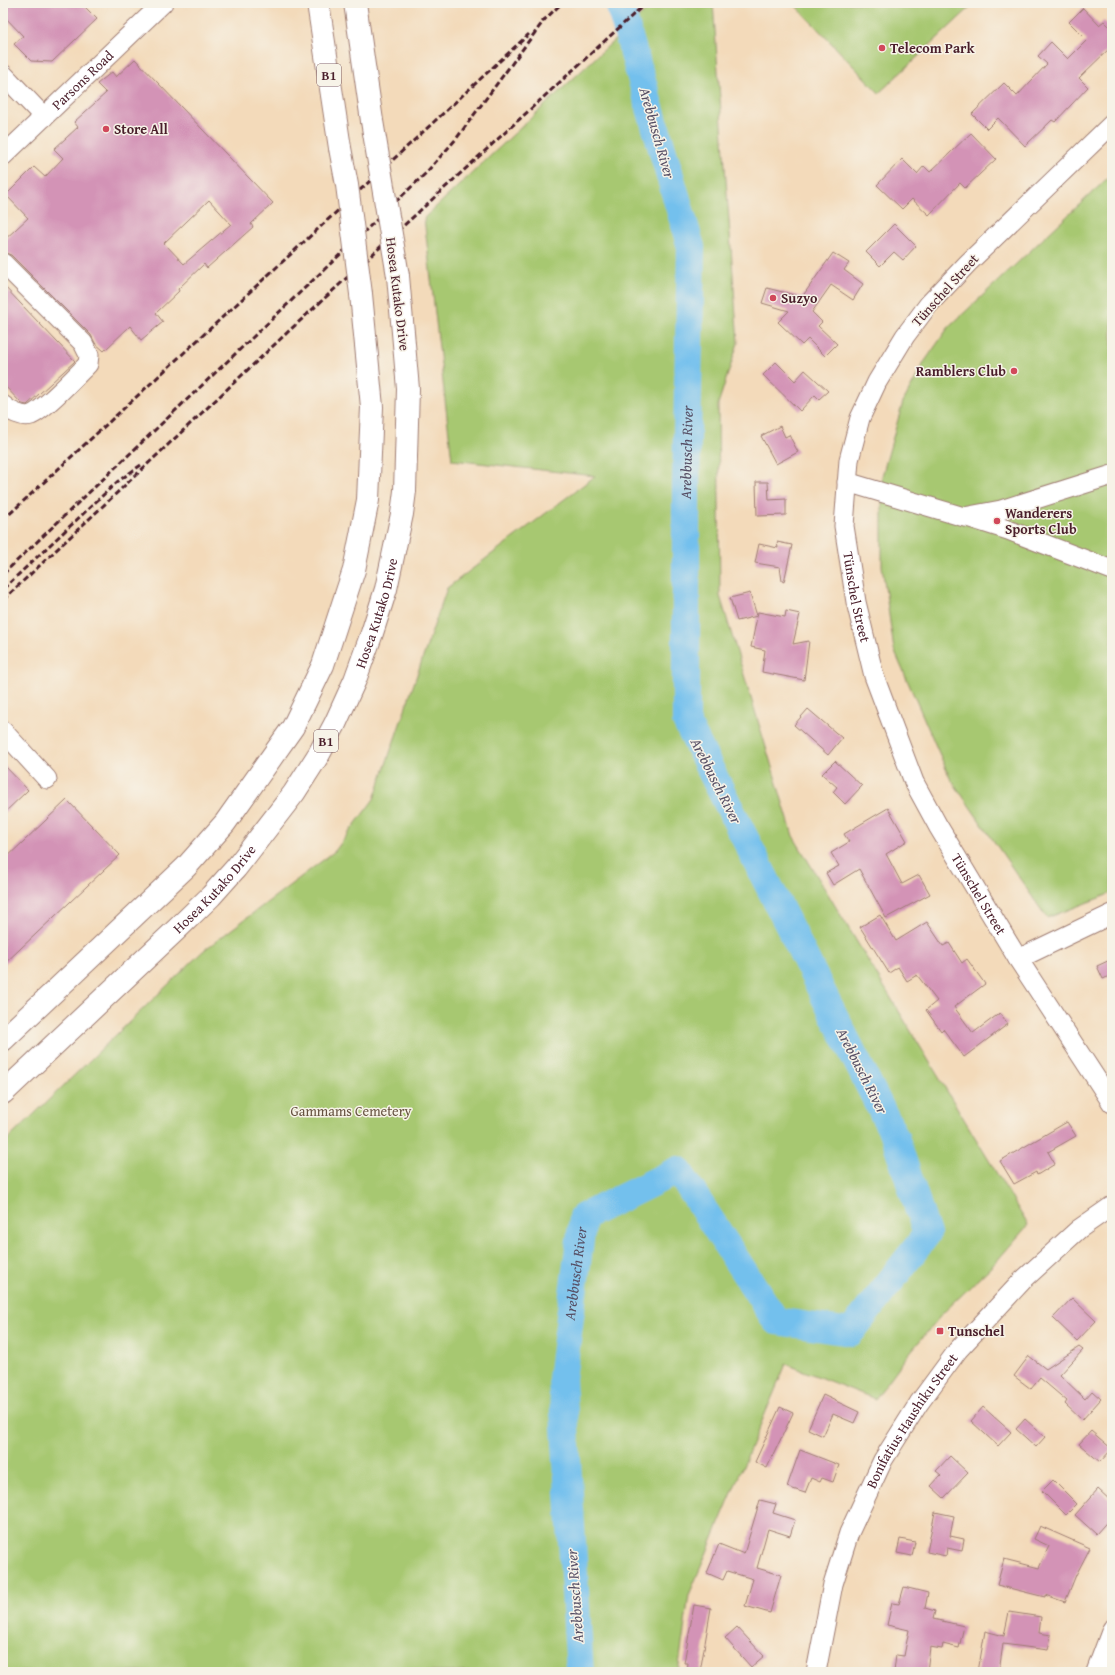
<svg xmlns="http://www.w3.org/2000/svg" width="1115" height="1675" viewBox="0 0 1115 1675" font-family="'Gentium Book Plus',serif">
  <rect width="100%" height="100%" fill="#f7f3e8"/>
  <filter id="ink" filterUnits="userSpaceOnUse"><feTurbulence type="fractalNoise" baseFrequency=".025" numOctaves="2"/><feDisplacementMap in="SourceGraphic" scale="8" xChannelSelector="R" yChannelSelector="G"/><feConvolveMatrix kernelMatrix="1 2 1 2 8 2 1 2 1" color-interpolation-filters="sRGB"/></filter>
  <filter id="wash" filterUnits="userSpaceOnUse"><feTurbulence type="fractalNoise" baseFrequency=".012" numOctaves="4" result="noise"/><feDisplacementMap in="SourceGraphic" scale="16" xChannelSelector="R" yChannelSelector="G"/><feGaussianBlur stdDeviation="0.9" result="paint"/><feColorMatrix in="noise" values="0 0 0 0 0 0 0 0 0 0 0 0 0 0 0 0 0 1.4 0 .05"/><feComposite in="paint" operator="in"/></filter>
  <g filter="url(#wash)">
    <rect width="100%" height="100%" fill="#f3daba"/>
    <!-- green -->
    <g fill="#a7c871" stroke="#78744e">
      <path d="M654,3H713L738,343L718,404L720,596L793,836L1028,1225L995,1263L943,1313L907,1356L875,1399L786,1364L689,1595L678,1672H3V1144L203,951L335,851L374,799L447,588L595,476L452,460L424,218Z"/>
      <path d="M793,3H975L879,93Z"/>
      <path d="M1112,174V893L1047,918L950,778L894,650L882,566V476L903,402L925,361L948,328Z"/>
    </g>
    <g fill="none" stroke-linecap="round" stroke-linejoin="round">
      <!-- river -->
      <path stroke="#73c0ed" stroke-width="28" id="s1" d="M580,1672L562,1379L583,1217L678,1170L776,1321L851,1332L927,1234L895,1137L686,721V484L691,247L619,3"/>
    </g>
    <g id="blocks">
      <!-- building -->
      <g fill="#d393b6" fill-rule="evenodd">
        <path d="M3,3H81L97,19L52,62L31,61L14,44L23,36L3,15Z"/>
        <path d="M1083,8L1099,25L1104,21L1112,29V46L1079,78L1088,87L1055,122L1052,120L1025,146L998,118L987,129L972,114L1004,83L1017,96L1047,64L1038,56L1051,42L1068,59L1087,40L1069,22Z"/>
        <path d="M135,59L273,203L251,224L253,227L207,268L204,264L178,289L179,291L156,313L163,322L141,340L130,326L104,351L95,343L91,335L11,255L3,252V241L28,218L6,195L34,167L45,177L63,158L54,149L78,127L74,122L106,93L97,84L112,72L116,77ZM209,200L231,224L184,264L164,243Z"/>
        <path d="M971,133L996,159L965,188L960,183L929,215L912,199L902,209L877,185L902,159L917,174L924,166L930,172Z"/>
        <path d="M894,224L916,246L903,260L894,252L880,266L866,252Z"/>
        <path d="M833,253L849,263L844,270L863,284L853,300L831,285L812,312L822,322L818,326L837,344L825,356L808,339L802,345L778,322L789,311L762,303L767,288L802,297Z"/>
        <path d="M3,285L75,361L27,405L22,404L3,384Z"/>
        <path d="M776,362L795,381L805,370L828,391L819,399L815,395L800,411L763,375Z"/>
        <path d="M780,426L785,437L789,435L798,452L776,464L761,436Z"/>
        <path d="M756,482H768L769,500L786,499V515L757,516Z"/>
        <path d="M777,542L792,545L784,582L782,581L780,567L755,563L759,544L778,548Z"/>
        <path d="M750,593L757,616L737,621L730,598Z"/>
        <path d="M786,611L800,614L793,644L809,641L804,680L762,672L765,650L751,647L758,612L785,617Z"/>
        <path d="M808,709L842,738L828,755L794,725Z"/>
        <path d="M835,761L862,786L845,804L833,792L837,787L822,774Z"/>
        <path d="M3,764L28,790L3,814Z"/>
        <path d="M67,800L120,855L3,965V861Z"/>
        <path d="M888,808L907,841L886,854L902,884L919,875L930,894L886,918L859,869L833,885L826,873L839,866L831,853L849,842L844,834Z"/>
        <path d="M880,915L896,941L927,922L943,946L949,943L962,963L967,959L985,984L954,1007L973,1033L1000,1013L1008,1024L964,1057L943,1029L941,1031L926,1010L937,1001L917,975L907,981L898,967L889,973L860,927Z"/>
        <path d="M1112,959V975L1103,979L1097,966Z"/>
        <path d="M1067,1122L1076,1136L1048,1152L1055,1164L1037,1175L1036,1172L1014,1184L1000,1161Z"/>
        <path d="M1072,1298L1096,1321L1077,1341L1053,1318Z"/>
        <path d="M1079,1347L1083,1350L1060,1375L1085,1399L1092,1391L1101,1399L1082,1420L1065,1404L1067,1401L1040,1378L1031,1389L1014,1376L1029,1356L1046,1369Z"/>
        <path d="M823,1395L859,1412L854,1423L833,1414L823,1436L808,1429Z"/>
        <path d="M780,1407L793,1413L767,1468L755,1462Z"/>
        <path d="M983,1407L1011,1432L998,1446L971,1421Z"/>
        <path d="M1025,1419L1045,1437L1036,1447L1016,1429Z"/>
        <path d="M1091,1431L1112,1449L1100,1462L1079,1444Z"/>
        <path d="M800,1450L839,1465L833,1482L822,1478L820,1482L811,1478L805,1493L787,1487Z"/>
        <path d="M950,1456L968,1473L944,1498L931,1486L941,1475L936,1471Z"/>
        <path d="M1053,1480L1077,1504L1066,1515L1042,1491Z"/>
        <path d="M1098,1489L1112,1502V1516L1096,1534L1075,1515Z"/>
        <path d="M760,1500L776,1504L773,1513L795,1520L790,1536L768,1529L757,1568L781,1575L770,1613L745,1606L753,1579L727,1571L723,1580L707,1573L719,1544L744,1554Z"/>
        <path d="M935,1512L954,1516L950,1536L964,1539L962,1551L947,1548L946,1556L927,1552Z"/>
        <path d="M1040,1526L1090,1548L1076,1575L1065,1602L1045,1595V1597L997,1585L1004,1559L1039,1568L1049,1546L1034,1539Z"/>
        <path d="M900,1539L915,1542L912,1556L897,1553Z"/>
        <path d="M904,1587L928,1593L925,1608L935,1611L933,1619L964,1626L959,1648L943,1644L942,1649L930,1647L927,1672H894L896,1655L904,1656L909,1630L887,1625L892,1603L899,1604Z"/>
        <path d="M694,1605L711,1608L700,1672H687L688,1663H684Z"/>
        <path d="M1009,1612L1041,1617L1039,1633L1051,1635L1048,1650L1003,1644L999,1672H978L985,1631L1004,1636Z"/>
        <path d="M737,1627L764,1656L751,1667L725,1638Z"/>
      </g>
    </g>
  </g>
  <g filter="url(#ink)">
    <use href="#blocks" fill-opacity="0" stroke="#9e7c72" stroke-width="1"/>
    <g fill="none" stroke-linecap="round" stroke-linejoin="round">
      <defs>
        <g id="minor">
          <path d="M3,74L44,117"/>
          <path id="s2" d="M1112,124L968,263L929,304L905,336L877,382L860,418L849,460L844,526L856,602L874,676L914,782L938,826L1018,959L1112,1103"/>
          <path id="s3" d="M3,156L163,3"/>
          <path d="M3,263L83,343L89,355L88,364C76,376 45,409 31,415C23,418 9,411 3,405"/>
          <path d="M847,482L964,517L1001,510L1112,475"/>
          <path d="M967,517L1008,530L1112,570"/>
          <path d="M3,731L47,779"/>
          <path d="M1018,959L1112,914"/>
          <path id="s4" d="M816,1672L833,1584L849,1533L883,1460L919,1403L958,1350L1023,1280L1079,1229L1112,1206"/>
          <path d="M1096,1672L1112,1629"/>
        </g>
        <g id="major">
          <path d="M318,3L340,148"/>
          <path d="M355,3L372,121"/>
          <path d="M3,1040L186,867L225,823L293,727L323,665L354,570L368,500L372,407L361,294"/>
          <path id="s5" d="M3,1093L176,930L211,896L236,868L294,793L319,754L335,724L355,680L372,633L386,589L402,514L405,491L408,389L398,276"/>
        </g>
      </defs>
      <!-- minor casing -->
      <use href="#minor" stroke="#9e7c72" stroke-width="21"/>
      <!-- major casing -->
      <use href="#major" stroke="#9e7c72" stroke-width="24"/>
      <!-- minor -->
      <use href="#minor" stroke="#fff" stroke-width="19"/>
      <!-- major -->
      <use href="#major" stroke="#fff" stroke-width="22"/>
      <!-- rail -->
      <g stroke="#4a1f2b" stroke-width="3" stroke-dasharray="6 3" stroke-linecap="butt">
        <path d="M542,22L562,3"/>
        <path d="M3,520L529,34"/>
        <path d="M3,574L425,174L456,139L545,19"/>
        <path d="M3,589L117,482L141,465"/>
        <path d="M3,600L290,330L646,3"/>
      </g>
      <defs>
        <g id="major-bridge">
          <path d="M372,121L398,276"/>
          <path d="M340,148L347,185L361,294"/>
        </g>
      </defs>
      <!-- major-bridge casing -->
      <use href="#major-bridge" stroke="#9e7c72" stroke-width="24" stroke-linecap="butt"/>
      <!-- major-bridge -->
      <use href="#major-bridge" stroke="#fff" stroke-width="22"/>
    </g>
  </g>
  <!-- markers -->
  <g fill="#d1495b" stroke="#f7f3e8" stroke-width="1.5">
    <circle cx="882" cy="48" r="4"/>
    <circle cx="106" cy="129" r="4"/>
    <circle cx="773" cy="298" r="4"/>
    <circle cx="1014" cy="371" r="4"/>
    <circle cx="997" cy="521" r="4"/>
    <rect x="936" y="1327" width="8" height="8" rx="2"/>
  </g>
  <g text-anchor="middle" stroke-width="3" stroke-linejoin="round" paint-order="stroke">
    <!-- shield labels -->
    <g fill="#f7f3e8" stroke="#7e5f64" stroke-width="1">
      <rect x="317" y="64" width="24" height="22" rx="3"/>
      <rect x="314" y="730" width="24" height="22" rx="3"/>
    </g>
    <g font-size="13" font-weight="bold" fill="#4a1f2b">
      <text x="329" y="80">B1</text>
      <text x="326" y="746">B1</text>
    </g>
    <!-- poi labels -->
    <g font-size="14" font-weight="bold" fill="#4a1f2b" stroke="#f7f3e8" text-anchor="start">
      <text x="890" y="53">Telecom Park</text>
      <text x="114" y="134">Store All</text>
      <text x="781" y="303">Suzyo</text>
      <text x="1006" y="376" text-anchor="end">Ramblers Club</text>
      <text x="1005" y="518">Wanderers<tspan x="1005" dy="16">Sports Club</tspan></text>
      <text x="948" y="1336">Tunschel</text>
    </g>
    <!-- street labels -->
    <g font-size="14" fill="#4a1f2b" stroke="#f7f3e8">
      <text dy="5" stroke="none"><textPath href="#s3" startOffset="110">Parsons Road</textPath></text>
      <text transform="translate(945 290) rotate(-48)" y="5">Tünschel Street</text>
      <text transform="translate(398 294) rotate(83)" y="5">Hosea Kutako Drive</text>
      <text dy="5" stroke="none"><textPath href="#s2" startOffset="572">Tünschel Street</textPath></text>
      <text dy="5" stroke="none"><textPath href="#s5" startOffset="618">Hosea Kutako Drive</textPath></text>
      <text dy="5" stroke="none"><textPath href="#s5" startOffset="294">Hosea Kutako Drive</textPath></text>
      <text dy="5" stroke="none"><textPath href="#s2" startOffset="896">Tünschel Street</textPath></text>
      <text dy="5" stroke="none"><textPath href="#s4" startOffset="272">Bonifatius Haushiku Street</textPath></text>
    </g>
    <!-- park labels -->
    <g font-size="14" fill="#665240" stroke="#f7f3e8">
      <text x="351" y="1116">Gammams Cemetery</text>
    </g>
    <!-- water labels -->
    <g font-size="15" font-style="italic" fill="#564f65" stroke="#f7f3e8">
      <text transform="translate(657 133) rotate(74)" y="5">Arebbusch River</text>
      <text dy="5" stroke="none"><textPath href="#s1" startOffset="1779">Arebbusch River</textPath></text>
      <text transform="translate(716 781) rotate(63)" y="5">Arebbusch River</text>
      <text transform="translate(862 1071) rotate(63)" y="5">Arebbusch River</text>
      <text dy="5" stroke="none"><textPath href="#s1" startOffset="400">Arebbusch River</textPath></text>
      <text transform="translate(575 1596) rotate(-94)" y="5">Arebbusch River</text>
    </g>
  </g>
  <!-- margin -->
  <rect width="1115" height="1675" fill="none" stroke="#f7f3e8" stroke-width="16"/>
</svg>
